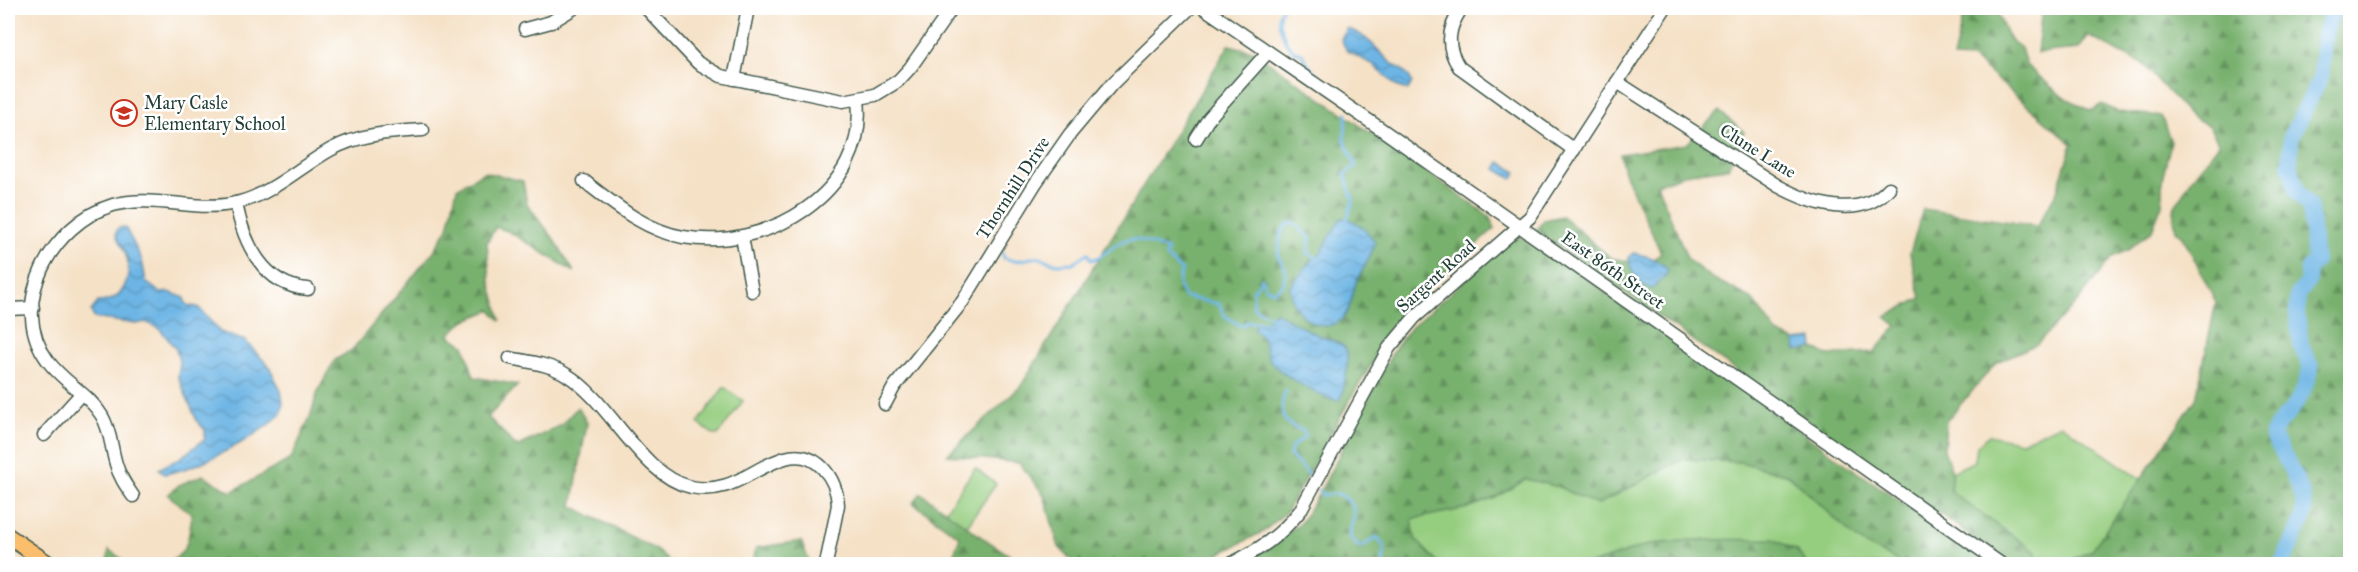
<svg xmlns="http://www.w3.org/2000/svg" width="2358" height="572" viewBox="0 0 2358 572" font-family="'IM FELL Great Primer',serif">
  <defs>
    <pattern id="forest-firs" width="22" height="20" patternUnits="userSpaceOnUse" patternTransform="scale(1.5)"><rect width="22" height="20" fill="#78b16e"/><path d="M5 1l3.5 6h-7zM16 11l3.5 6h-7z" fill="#62915b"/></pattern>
    <pattern id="water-waves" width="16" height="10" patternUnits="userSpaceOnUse" patternTransform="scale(1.5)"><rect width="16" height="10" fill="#6db5e5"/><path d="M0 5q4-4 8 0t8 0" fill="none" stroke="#5994ba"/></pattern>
  </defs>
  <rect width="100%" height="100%" fill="#fff"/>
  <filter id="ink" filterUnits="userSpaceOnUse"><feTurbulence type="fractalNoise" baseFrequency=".0167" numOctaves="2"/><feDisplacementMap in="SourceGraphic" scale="12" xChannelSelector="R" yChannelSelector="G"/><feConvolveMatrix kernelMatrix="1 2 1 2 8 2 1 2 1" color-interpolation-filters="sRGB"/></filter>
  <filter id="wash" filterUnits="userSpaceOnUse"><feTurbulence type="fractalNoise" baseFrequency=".008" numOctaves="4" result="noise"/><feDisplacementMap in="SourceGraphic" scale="24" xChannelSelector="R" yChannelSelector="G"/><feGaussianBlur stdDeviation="1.35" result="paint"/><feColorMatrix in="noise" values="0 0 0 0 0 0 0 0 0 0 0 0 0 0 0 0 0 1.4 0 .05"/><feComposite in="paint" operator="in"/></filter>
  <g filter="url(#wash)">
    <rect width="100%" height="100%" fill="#f5e1c6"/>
    <!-- green -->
    <g fill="#96ce80" stroke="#5a865a" stroke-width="1.5">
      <path d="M724,387L743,401L718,435H714L698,423Z"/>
      <path d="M2061,424L2142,480L2092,550L2064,564L2034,557L2036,552L1966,503L1950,490L1952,472L1975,461L1977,446L1989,435L2021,442Z"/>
      <path d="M1683,459L1740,462L1789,475L1858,540C1871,549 1885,552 1897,561L1898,564H1807L1796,550L1651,544L1591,564H1439L1415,539L1412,519L1467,508L1495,498L1526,479L1559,487L1597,505Z"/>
      <path d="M975,468L996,484L967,526L945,511Z"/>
    </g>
    <!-- forest -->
    <g fill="url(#forest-firs)" stroke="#4c7751" stroke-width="1.5">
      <path d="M1965,8H1998V14L2009,39L2021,48L2026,65L2062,96L2091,111L2102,104L2118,112L2161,116L2171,142L2162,180V204L2152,230L2128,250L2112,257L2079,300L2037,344L1997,362L1946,421L1944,450L1952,472L1950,490L1966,503L2036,552L2035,557L2061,564H2011L1536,230L1544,220L1562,216L1611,258L1647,265L1661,253L1624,172L1620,154L1687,144L1719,111L1744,132L1728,168L1690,173L1657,184L1688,260L1712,278L1751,298L1777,333L1828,355L1874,352L1897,326L1886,317L1921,298L1910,253L1923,209L2037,226L2057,191L2072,144L1973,59L1953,58Z"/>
      <path d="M2042,8H2350V564H2064L2092,550L2196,399L2216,302L2182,235L2176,231L2173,210L2191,180L2219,144L2209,126L2188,114L2143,64L2088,36L2079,49L2037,53Z"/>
      <path d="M1229,45L1253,51L1488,215L1495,228L1406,307L1358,386L1286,512L1264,531L1200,564H1075L1059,547L1044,495L1019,463L947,455L1021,386Z"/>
      <path d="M484,172L523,181L527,204L554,239L574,272L510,232L496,227L487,242L490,281L501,321L491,310L464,321L449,335L464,345L474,377L518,385L488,417L517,447L561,425L578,407L587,423L572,506L655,549L672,564H572C550,557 523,558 500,564H164C189,556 189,536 192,514L168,495L179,485L203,475L231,492L291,459L310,417L318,391L335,360L352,350L434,251L448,228L457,188Z"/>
      <path d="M1515,237L1527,239L1579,273L1846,464L1993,564H1898L1897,561C1884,552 1870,549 1858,540L1789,475L1740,462L1683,459L1597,505L1559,487L1526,479L1495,498L1467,508L1412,519L1415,539L1439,564H1240L1266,550L1301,522L1317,497L1394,350L1411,327Z"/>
      <path d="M921,493L983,538L1023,564H933L952,560L960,537L913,503Z"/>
      <path d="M1773,539L1796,550L1807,564H1591L1651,544L1691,540Z"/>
      <path d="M801,541L809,561L807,564H752L756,548Z"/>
      <path d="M109,550L129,564H107Z"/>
    </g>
    <!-- water -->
    <g fill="url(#water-waves)" stroke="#46798c" stroke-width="1.5">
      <path d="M1347,29C1363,32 1377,49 1388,60C1397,68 1407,70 1412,82L1408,90L1398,87L1372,64L1347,51L1341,39Z"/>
      <path d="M1500,162L1517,172L1512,179L1496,169Z"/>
      <path d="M1341,218C1355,218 1368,232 1375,242C1372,258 1361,270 1355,285C1352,292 1352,301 1349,308C1341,327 1323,331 1307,319C1296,310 1291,301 1290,287L1312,260L1319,256Z"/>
      <path d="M125,227L142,260L146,282L161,293L169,292L185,298V302L189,306L198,307L220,332L245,341L269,366L281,391L283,404L281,414C254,439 201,467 165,474L159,469L180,458L205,439V430L197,421L178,377L180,364L176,349L159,328L146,322L136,324L94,318L91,311L98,302C126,302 134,273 124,250C121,243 117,240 116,233L118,228Z"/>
      <path d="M1633,253L1650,257L1668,268L1666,275L1651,289C1638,283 1630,272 1629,257Z"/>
      <path d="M1275,312L1309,331L1342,345L1347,350V370L1342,395L1339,400C1326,402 1280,373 1271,362C1263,349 1269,340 1254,330V326L1258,324L1264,325Z"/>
      <path d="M1813,339L1814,348L1796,351L1795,341Z"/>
    </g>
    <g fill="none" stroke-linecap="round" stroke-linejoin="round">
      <!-- stream -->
      <g stroke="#6db5e5" stroke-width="3">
        <path d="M1282,8L1279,14V23L1286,42L1294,51L1302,54L1312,70L1334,90"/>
        <path d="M1347,220L1353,200L1345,174L1356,166L1344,140L1347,113"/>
        <path d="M1001,251L1004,258L1015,261L1038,257L1057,264L1073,263L1088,253L1091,260C1103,257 1106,251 1116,245C1133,232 1149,244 1167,250L1166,257L1182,271C1177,280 1178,289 1185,297L1219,304L1225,316L1241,326L1248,322H1268"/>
        <path d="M1272,317L1254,308L1253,291L1262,278L1266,288L1274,291L1283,285L1286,270L1278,256L1281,233L1288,224L1294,223L1310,238L1308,253L1319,259"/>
        <path d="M1286,391C1281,401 1279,420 1292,426C1297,428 1300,429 1305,432V437L1292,446L1290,455L1311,477"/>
        <path d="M1319,490L1322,495C1327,495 1333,493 1338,494C1340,494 1345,498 1346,499C1361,511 1350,522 1350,537L1360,548L1377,537C1387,547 1384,553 1383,564"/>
      </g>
      <!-- river -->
      <path stroke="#6db5e5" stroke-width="16" d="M2282,564C2288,550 2296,536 2302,521C2312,494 2283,458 2272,434C2277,424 2283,419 2290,411C2302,398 2306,383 2311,367L2301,346L2297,315L2298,294L2308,282V269L2315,262L2310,208L2297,190L2290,165L2291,137L2321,77L2324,35L2334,8"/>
    </g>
  </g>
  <g filter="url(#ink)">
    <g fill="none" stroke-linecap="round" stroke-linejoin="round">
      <defs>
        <g id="minor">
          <path d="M646,8L698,63L721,76L843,101L875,95L898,81L910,68L952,8"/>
          <path d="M1204,8L1381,129L2001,564"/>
          <path d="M1462,8C1448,27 1445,46 1459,67L1574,150"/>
          <path d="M525,29L551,22L574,8"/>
          <path d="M734,79L748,8"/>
          <path d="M1617,82L1778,186C1811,204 1860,221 1889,188"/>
          <path d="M1196,139L1209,118L1268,52"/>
          <path d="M584,181C614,204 644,230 683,237C766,252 869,193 858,100"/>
          <path d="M236,203C243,241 263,286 308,289"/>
          <path d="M742,237L752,291"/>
          <path d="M8,309L33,308"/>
          <path d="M510,358C529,362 550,364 567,375C610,401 641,476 691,487C732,495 751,468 785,458C816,449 837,478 838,505L826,564"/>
          <path d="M885,404L894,387L963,301L1035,184L1070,134L1112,84L1190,8"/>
          <path d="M44,435L81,394"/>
          <path d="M133,496C126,486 119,476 116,464C111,448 111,431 102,416C89,394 63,382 48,361C6,305 52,223 113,205C155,193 198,214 240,202C273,193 300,167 330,150C359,134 390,132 423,130"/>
          <path d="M1231,564C1260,549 1279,537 1300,511L1389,348L1415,317L1530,217L1665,8"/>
        </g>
        <path id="major" d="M8,536L49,564"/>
      </defs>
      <!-- minor casing -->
      <use href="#minor" stroke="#3f564a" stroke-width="15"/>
      <!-- major casing -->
      <use href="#major" stroke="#3f564a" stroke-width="18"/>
      <!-- minor -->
      <use href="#minor" stroke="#fff" stroke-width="12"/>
      <!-- major -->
      <use href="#major" stroke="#fabe6d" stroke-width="15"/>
    </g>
  </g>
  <!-- icons -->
  <defs>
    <symbol id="school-ring" viewBox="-11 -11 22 22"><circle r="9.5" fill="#fff" stroke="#c8321e" stroke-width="1.5"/><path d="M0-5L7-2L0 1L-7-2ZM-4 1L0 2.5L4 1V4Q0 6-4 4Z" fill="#c8321e"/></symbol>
  </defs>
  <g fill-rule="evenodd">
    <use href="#school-ring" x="109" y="98" width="30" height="30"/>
  </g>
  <g text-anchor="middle" stroke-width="5" stroke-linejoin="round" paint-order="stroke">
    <!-- poi labels -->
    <g font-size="18" fill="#1f3d34" stroke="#fff" text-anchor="start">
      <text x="144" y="109">Mary Casle<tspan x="144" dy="21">Elementary School</tspan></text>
    </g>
    <!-- street labels -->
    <g font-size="18" fill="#1f3d34" stroke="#fff">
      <text transform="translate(1758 151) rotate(32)" y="6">Clune Lane</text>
      <text transform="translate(1013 188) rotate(-57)" y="6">Thornhill Drive</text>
      <text transform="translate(1613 270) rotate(35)" y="6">East 86th Street</text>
      <text transform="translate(1436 276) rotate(-42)" y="6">Sargent Road</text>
    </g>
  </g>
  <!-- margin -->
  <rect width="2358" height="572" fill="none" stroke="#fff" stroke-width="30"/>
</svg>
